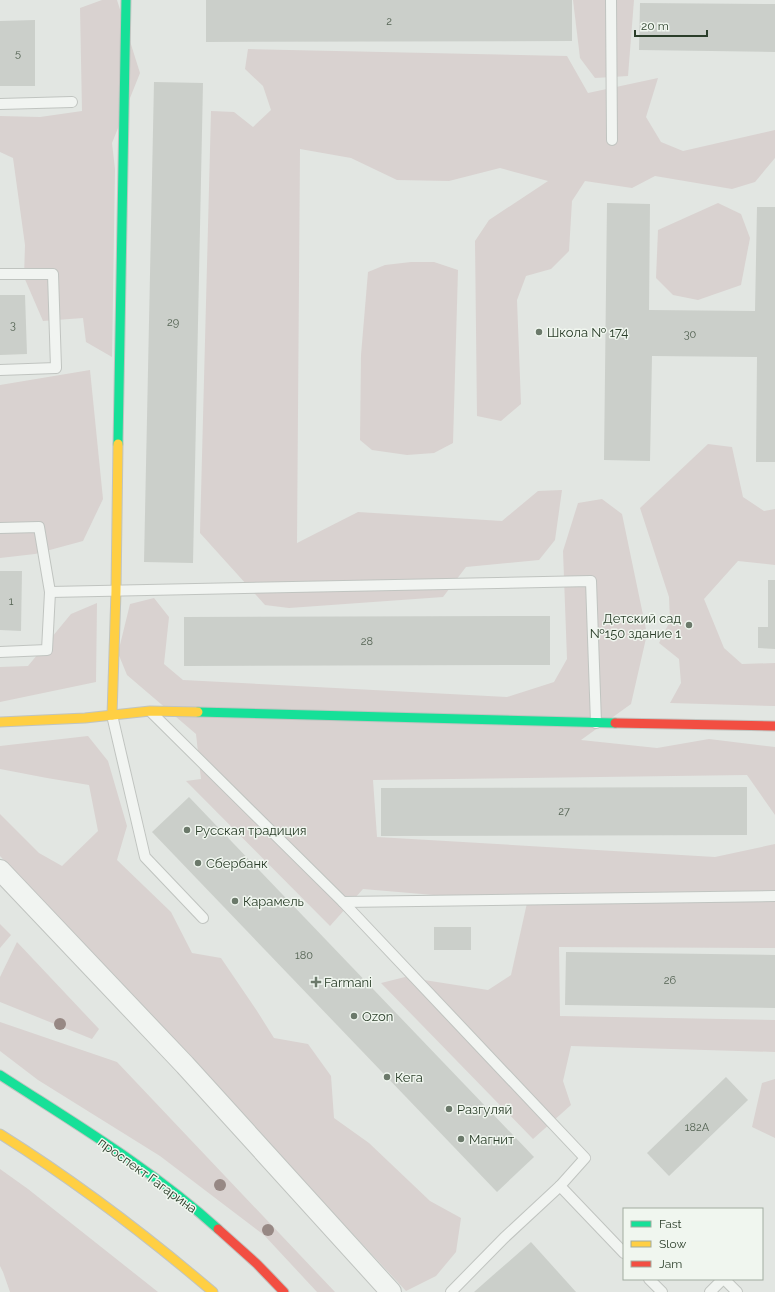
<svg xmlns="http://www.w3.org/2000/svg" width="775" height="1292" viewBox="0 0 775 1292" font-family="Raleway,sans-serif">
  <rect width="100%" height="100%" fill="#e2e6e2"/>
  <!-- green -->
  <g fill="#d9d2d0">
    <path d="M102,0H117L140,73L112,143L115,169L112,357L86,342L83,318L43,321L24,277L25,245L13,158L0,152V116L40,117L82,111L80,8Z"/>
    <path d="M573,0H634L628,76L595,78L580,58Z"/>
    <path d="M248,49L567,56L588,93L658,78L646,117L661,142L683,151L775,130V158L755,182L732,189L655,176L632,188L585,181L572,201L569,251L551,269L526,276L517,300L521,404L501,421L477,416L475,241L489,220L548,181L500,168L449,181L397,180L351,158L300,149L297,543L358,512L502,521L538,491L562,490L555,540L539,560L466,567L443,597L289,608L265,605L200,533L211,111L234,112L253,127L271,110L263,86L245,69Z"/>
    <path d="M718,203L741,214L750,238L741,285L698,300L673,295L656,278L658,230Z"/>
    <path d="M411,262H434L458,270L453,443L434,453L407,455L372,450L360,440L361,355L368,272L385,265Z"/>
    <path d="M90,370L103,499L83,541L35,554L0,558V385Z"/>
    <path d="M708,444L732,447L743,497L764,511L775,509V565L738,561L704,599L724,648L742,664L775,663V706L670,703L681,683L679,659L659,643L670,621L669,597L640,508Z"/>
    <path d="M602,499L622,514L647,634L631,704L581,740L657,748L709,739L775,747V815L747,775L373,780L377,837L715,857L775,844V948L559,947L560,1016L775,1020V1052L571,1046L563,1081L571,1105L533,1139L381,983L405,977L488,990L511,975L527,903L363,889L330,926L186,781L201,779L196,734L127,675L118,653L130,604L154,598L169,617L164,664L183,680L507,697L554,682L567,659L563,551L578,503Z"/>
    <path d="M97,603L96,682L0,702V667L28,666L71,614Z"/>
    <path d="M88,736L108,761L127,826L117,860L171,912L192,953L221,958L257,1011L274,1038L308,1044L331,1076L334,1118L369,1143L430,1201L461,1218L456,1252L436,1276L406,1291L0,856V814L39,853L62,866L98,831L89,785L47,778L0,769V746Z"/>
    <path d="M0,924L11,935L0,948Z"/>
    <path d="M17,942L99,1029L92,1039L0,1002V977Z"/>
    <path d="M0,1022L117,1062L335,1292H317L264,1235L160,1156L38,1080L0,1051Z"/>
    <path d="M775,1079V1138L752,1127L762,1083Z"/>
    <path d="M0,1169L28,1189L158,1292H10L3,1272L0,1266Z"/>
  </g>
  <!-- building -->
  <g fill="#cbcfca">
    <path d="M206,0H572V41L206,42Z"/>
    <path d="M640,3L775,4V52L639,50Z"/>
    <path d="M35,20V86H0V21Z"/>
    <path d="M154,82L203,83L193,563L144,562Z"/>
    <path d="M607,203L650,204L649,310L755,311L757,207H775V462H756L757,357L652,356L650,461L604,460Z"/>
    <path d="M0,295H25L27,354L0,355Z"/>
    <path d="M0,571H22L21,631L0,630Z"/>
    <path d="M768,580H775V649L758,648V627H768Z"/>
    <path d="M550,616V665L184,666V617Z"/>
    <path d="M747,787V835L381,836V788Z"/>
    <path d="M189,797L534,1157L497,1192L152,832Z"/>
    <rect x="434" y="927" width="37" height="23"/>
    <path d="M566,952L775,955V1008L565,1005Z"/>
    <path d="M726,1077L748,1100L669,1176L647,1153Z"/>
    <path d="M531,1242L576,1292H474L491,1277Z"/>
  </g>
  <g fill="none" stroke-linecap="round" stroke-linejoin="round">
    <defs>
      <g id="lane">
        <path d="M611,0L612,140"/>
        <path d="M0,104L72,102"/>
        <path d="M0,274H53L56,368L0,370"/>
        <path d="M0,528L39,527L50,592L47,650L0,652"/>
        <path d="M50,592L591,581L596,723"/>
        <path d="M152,713L343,902L585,1158L560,1186L624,1253"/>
        <path d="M112,715L145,857L203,918"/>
        <path d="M343,902L775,896"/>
        <path d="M649,1279L662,1292"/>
        <path d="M724,1279L737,1292"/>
        <path d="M451,1292L504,1238L560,1186"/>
        <path d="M710,1292L723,1279"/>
      </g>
      <path id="street" d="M0,870L185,1065L391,1292"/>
      <g id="fast">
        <path d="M118,444L126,0"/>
        <path d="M198,712L615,723"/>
        <path d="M0,1075C74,1123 152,1169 218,1229"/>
      </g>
      <g id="slow">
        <path d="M112,715L116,591L118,444"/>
        <path d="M0,722L85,718L150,711L198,712"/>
        <path d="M0,1134C75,1181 145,1234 213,1292"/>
      </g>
      <g id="jam">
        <path d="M615,723L775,726"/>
        <path d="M218,1229L257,1264L284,1292"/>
      </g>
    </defs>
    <!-- lane casing -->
    <use href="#lane" stroke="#c0c4c0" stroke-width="12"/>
    <!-- street casing -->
    <use href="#street" stroke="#c0c4c0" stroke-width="22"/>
    <!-- fast casing -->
    <use href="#fast" stroke="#c0c4c0" stroke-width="11"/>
    <!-- slow casing -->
    <use href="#slow" stroke="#c0c4c0" stroke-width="11"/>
    <!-- jam casing -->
    <use href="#jam" stroke="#c0c4c0" stroke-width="11"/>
    <!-- lane -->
    <use href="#lane" stroke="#f1f4f1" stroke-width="10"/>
    <!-- street -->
    <use href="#street" stroke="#f1f4f1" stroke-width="20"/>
    <!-- fast -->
    <use href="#fast" stroke="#16e098" stroke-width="9"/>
    <!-- slow -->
    <use href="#slow" stroke="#ffcf43" stroke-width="9"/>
    <!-- jam -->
    <use href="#jam" stroke="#f24e42" stroke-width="9"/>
  </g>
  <!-- trees -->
  <g fill="#978884">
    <circle cx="60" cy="1024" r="6"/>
    <circle cx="220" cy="1185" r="6"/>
    <circle cx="268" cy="1230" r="6"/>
  </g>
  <!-- markers -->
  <g fill="#6b796a" stroke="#f0f6ef" stroke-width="1.5">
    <circle cx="539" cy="332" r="4"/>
    <circle cx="689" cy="625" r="4"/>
    <circle cx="187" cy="830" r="4"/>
    <circle cx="198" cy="863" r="4"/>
    <circle cx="235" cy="901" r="4"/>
    <path d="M314 976h4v4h4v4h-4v4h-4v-4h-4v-4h4z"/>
    <circle cx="354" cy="1016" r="4"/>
    <circle cx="387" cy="1077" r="4"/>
    <circle cx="449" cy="1109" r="4"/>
    <circle cx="461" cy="1139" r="4"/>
  </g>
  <g text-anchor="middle" stroke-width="3" stroke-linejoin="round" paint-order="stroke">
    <!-- number labels -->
    <g font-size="11" fill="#546353">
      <text x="389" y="25">2</text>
      <text x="18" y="57">5</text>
      <text x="173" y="326">29</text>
      <text x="13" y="329">3</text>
      <text x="690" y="338">30</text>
      <text x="11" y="605">1</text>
      <text x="367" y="645">28</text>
      <text x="564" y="815">27</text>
      <text x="304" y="959">180</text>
      <text x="670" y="984">26</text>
      <text x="697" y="1131">182А</text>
    </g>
    <!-- poi labels -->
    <g font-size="13" fill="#2b3e2a" stroke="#f0f6ef" text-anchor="start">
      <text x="547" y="337">Школа № 174</text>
      <text x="681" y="623" text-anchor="end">Детский сад<tspan x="681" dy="15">№150 здание 1</tspan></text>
      <text x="195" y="835">Русская традиция</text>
      <text x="206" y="868">Сбербанк</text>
      <text x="243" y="906">Карамель</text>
      <text x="324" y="987">Farmani</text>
      <text x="362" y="1021">Ozon</text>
      <text x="395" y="1082">Кега</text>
      <text x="457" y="1114">Разгуляй</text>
      <text x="469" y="1144">Магнит</text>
    </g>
    <!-- street labels -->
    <g font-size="13" fill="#2b3e2a" stroke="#f0f6ef">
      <text transform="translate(148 1175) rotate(36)" y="5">проспект Гагарина</text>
    </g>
  </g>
  <!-- legend -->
  <rect x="623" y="1208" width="140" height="72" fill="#f0f6ef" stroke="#a1aca0"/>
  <rect x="631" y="1221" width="20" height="6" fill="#16e098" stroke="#a1aca0"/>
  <text x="659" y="1228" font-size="12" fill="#2b3e2a">Fast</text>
  <rect x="631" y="1241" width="20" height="6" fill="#ffcf43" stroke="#a1aca0"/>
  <text x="659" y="1248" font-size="12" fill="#2b3e2a">Slow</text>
  <rect x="631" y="1261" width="20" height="6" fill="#f24e42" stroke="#a1aca0"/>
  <text x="659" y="1268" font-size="12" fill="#2b3e2a">Jam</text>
  <!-- scale -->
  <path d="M635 30v6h72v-6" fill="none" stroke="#2b3e2a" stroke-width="2"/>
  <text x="641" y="30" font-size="12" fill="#2b3e2a" stroke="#f0f6ef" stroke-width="3" paint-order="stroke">20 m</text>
</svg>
